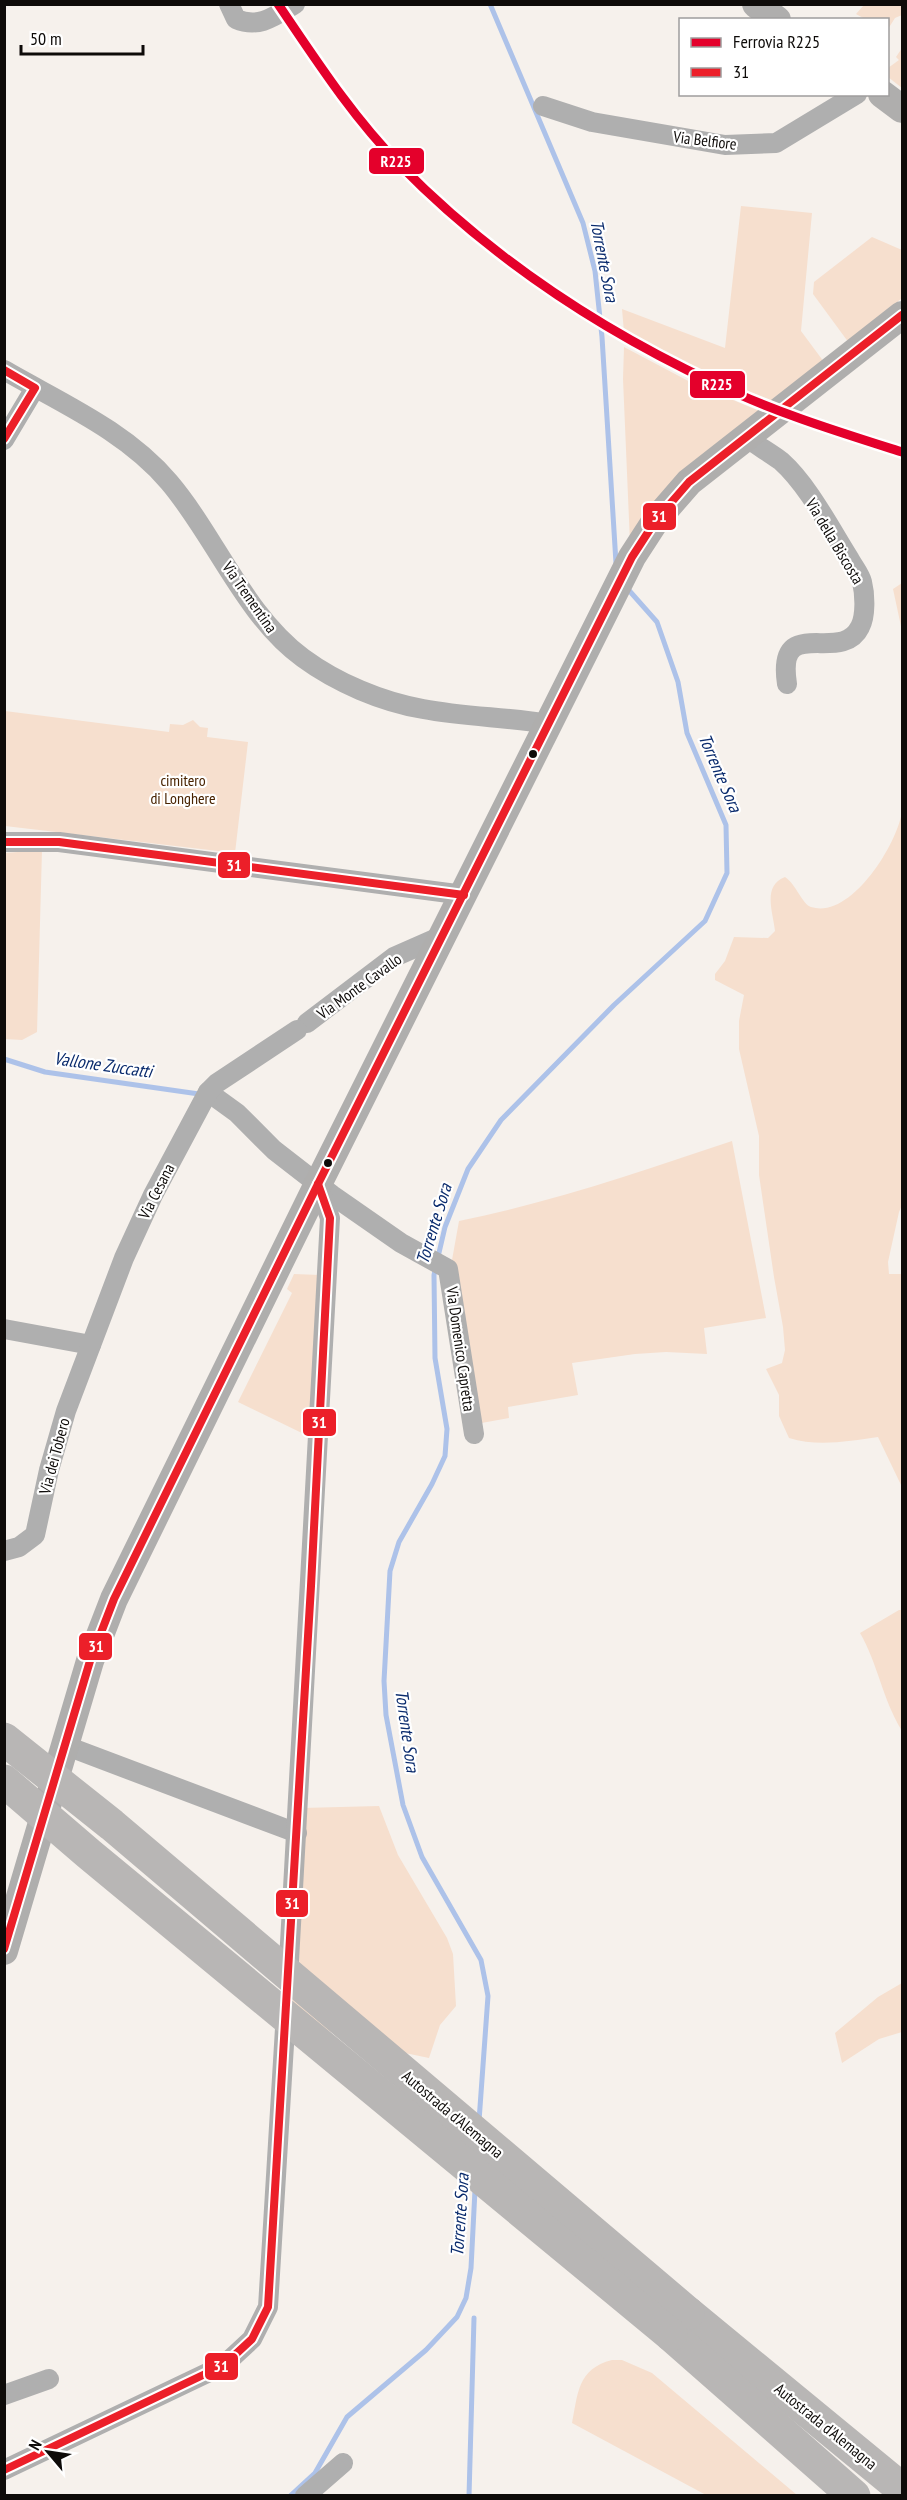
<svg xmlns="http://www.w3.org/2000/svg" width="907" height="2500" viewBox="0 0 907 2500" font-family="'PT Sans Narrow',sans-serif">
  <rect width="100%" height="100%" fill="#f6f1ec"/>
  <!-- green -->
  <g fill="#f6dfce">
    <path d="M871,4L902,5V15L895,18L888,29V20L865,19L856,14L864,5Z"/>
    <path d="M902,48V88L888,77V68L899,60L896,57Z"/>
    <path d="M741,206L812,213L801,331L824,362L780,405L694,369L624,332L622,309L725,348Z"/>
    <path d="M872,237L902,250V298L849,343L813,294L814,282Z"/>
    <path d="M624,347L694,384L767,414L630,543L623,379Z"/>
    <path d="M902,583V631L893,589Z"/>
    <path d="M5,711L169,732L170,724L183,725L193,720L200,727L208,728L207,737L248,742L235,853L5,826Z"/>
    <path d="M902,811V1205L899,1212L888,1262L889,1274H902V1487L878,1437C849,1441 818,1447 789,1438L779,1416V1395L766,1369L782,1363L785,1350L783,1327L774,1277L759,1175V1136L739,1049V1021L744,995L715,980V974L725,961L734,937L768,938L775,931C773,912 762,886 785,877C796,884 802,904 811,907C851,920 898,843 902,811Z"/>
    <path d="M42,850L37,1032L22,1040L5,1039V853Z"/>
    <path d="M732,1141L766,1318L704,1328L707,1354L666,1352L635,1354L572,1363L578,1395L508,1407L509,1418L476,1424L452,1260L459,1221C553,1202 642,1171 732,1141Z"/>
    <path d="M294,1274L320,1275L308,1436L238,1402L292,1293L287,1289Z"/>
    <path d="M899,1610H902V1731C882,1698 878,1664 860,1633Z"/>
    <path d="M379,1806L398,1855L447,1938L453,1954L456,2006L440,2025L429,2058L357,2043L289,2014L302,1808Z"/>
    <path d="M902,1983V2032L879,2039L842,2063L835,2033L878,1997Z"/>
    <path d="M612,2360H622L652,2373L797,2495H706L572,2423C578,2394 577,2369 612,2360Z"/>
  </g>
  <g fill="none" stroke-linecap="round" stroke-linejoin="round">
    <!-- stream -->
    <g stroke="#adc2e9" stroke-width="5">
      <path d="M490,4L583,223L595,271L602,337L616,563"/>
      <path d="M4,1059L45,1072L199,1094"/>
      <path d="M438,1257L445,1227L468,1169L501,1120L614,1005L705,921L727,873L726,825L687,733L678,682L657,622L626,587"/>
      <path d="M436,1266L434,1275L435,1358L447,1429L445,1456L432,1484L399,1542L390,1571L384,1681L386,1715L403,1805L422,1857L481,1960L488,1996L479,2121"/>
      <path d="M290,2496L315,2473L347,2417L426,2350L457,2317L466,2298L471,2268L475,2190"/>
      <path d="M469,2496L474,2318"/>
    </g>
    <!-- street -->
    <g stroke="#afafaf" stroke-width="20">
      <path d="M229,4L236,19C259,29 275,16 295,4"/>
      <path d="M543,106L592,122L725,145L776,143L857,94"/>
      <path d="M4,370C61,403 126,431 169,482C215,536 245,616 303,658C337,683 382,702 423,709C465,717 507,717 549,724"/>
      <path d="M747,438C758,446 770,453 781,461C808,485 830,528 849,558C853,566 860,574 862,582C865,594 866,616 860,627C841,666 776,612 787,684"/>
      <path d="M4,440L35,388"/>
      <path d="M4,842H59L464,895"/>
      <path d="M307,1023L394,957L444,935"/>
      <path d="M208,1092L237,1113L274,1150L332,1195L401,1243L448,1269L474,1434"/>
      <path d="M4,1329L91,1345"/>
      <path d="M4,1551L19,1547L35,1535L49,1470L66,1411L124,1258L153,1195L208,1092L217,1083L297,1030"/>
      <path d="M64,1745L297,1833"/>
      <path d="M288,1979L330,1218L318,1184"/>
      <path d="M4,2395L49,2379"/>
      <path d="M4,2470L224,2365L252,2339L268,2307L286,2012"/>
      <path d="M305,2496L343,2463"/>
    </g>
    <!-- secondary -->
    <g stroke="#afaead" stroke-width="28">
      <path d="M756,4L777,20"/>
      <path d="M882,94L902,109"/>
      <path d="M4,1951L90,1661L114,1599L318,1184L632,557L656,520L689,482L902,315"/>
    </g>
    <!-- highway -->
    <g stroke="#b8b6b5" stroke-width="33">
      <path d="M688,2313L902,2489"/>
      <path d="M671,2335L854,2496"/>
    </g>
    <!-- highway-bridge -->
    <g stroke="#b8b6b5" stroke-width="33">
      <path d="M4,1739L112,1825L688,2313"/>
      <path d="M4,1781L89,1854L671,2335"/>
    </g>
    <defs>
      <g id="bus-1">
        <path d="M4,370L35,388L4,439"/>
        <path d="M4,842H59L464,895"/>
        <path d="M4,1949L90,1661L114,1599L318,1184L632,557L656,520L689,482L902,315"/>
        <path d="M4,2470L224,2365L252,2339L268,2307L311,1586L330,1218L318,1184"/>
      </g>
    </defs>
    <!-- bus-1 casing -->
    <use href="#bus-1" stroke="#fff" stroke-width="12"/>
    <!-- bus-1 -->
    <use href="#bus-1" stroke="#ec1f29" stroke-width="8"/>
    <defs>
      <path id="rail-1" d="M278,4C316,60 352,116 399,164C490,257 597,328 714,383C774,412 839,432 902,452"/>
    </defs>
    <!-- rail-1 casing -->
    <use href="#rail-1" stroke="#fff" stroke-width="14"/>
    <!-- rail-1 -->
    <use href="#rail-1" stroke="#e4002b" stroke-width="9"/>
  </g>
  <!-- markers -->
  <g fill="#0e0b09" stroke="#fff" stroke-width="2">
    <circle cx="533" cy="754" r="5"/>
    <circle cx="328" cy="1163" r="5"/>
  </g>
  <g text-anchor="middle" stroke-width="4.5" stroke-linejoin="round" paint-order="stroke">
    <!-- street labels -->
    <g font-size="16" fill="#0e0b09" stroke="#fff">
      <text transform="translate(705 140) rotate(7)" y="6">Via Belfiore</text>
      <text transform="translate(835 541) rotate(59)" y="6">Via della Biscosta</text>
      <text transform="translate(250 597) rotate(55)" y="6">Via Trementina</text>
      <text transform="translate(359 986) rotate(-36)" y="6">Via Monte Cavallo</text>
      <text transform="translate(156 1191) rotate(-63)" y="6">Via Cesana</text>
      <text transform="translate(461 1349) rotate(82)" y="6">Via Domenico Capretta</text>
      <text transform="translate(54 1456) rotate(-75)" y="6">Via dei Tobero</text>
      <text transform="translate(453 2114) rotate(40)" y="6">Autostrada d'Alemagna</text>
      <text transform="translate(826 2426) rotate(39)" y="6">Autostrada d'Alemagna</text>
    </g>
    <!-- park labels -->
    <g font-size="16" fill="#482300" stroke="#fff">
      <text x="183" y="786">cimitero<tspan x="183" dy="18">di Longhere</tspan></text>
    </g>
    <!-- water labels -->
    <g font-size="18" font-style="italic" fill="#0a2b6d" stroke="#fff">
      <text transform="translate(604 261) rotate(79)" y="6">Torrente Sora</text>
      <text transform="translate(720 773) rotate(67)" y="6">Torrente Sora</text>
      <text transform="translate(103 1065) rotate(8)" y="6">Vallone Zuccatti</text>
      <text transform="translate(434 1224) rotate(-73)" y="6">Torrente Sora</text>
      <text transform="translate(407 1731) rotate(82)" y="6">Torrente Sora</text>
      <text transform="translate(460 2215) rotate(-86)" y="6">Torrente Sora</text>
    </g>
  </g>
  <g stroke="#fff" stroke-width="2">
    <rect x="368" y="147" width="57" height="28" rx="6" fill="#e4002b"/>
    <rect x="689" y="370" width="57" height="29" rx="6" fill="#e4002b"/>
    <rect x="642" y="502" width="35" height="29" rx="6" fill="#ec1f29"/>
    <rect x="217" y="851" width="34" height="28" rx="6" fill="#ec1f29"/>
    <rect x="302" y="1408" width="35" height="29" rx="6" fill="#ec1f29"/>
    <rect x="78" y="1632" width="35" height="29" rx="6" fill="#ec1f29"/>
    <rect x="275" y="1889" width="34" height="29" rx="6" fill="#ec1f29"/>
    <rect x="204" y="2352" width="35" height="29" rx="6" fill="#ec1f29"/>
  </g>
  <g font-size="16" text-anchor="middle" font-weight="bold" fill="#fff">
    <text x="396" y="167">R225</text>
    <text x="717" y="390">R225</text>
    <text x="659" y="522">31</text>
    <text x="234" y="871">31</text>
    <text x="319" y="1428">31</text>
    <text x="96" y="1652">31</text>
    <text x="292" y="1909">31</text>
    <text x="221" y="2372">31</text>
  </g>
  <!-- border -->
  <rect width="907" height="2500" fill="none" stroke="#0e0b09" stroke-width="12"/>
  <!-- legend -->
  <rect x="679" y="18" width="210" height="78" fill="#ffffff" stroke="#9f9d9d" stroke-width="1.5"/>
  <rect x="691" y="38" width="30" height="9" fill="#e4002b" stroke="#9f9d9d" stroke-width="1.5"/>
  <text x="733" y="48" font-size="18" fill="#0e0b09">Ferrovia R225</text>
  <rect x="691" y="68" width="30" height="9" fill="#ec1f29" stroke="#9f9d9d" stroke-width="1.5"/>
  <text x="733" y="78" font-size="18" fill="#0e0b09">31</text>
  <!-- north arrow -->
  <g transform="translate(48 2452) rotate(299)" stroke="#ffffff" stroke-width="4.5" paint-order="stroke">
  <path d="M0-4.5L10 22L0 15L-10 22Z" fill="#0e0b09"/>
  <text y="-9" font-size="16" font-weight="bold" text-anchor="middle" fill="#0e0b09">N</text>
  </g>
  <!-- scale -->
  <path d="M21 45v9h122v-9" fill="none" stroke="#0e0b09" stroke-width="3"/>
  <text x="30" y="45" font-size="18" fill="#0e0b09" stroke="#ffffff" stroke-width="4.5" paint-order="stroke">50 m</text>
</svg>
